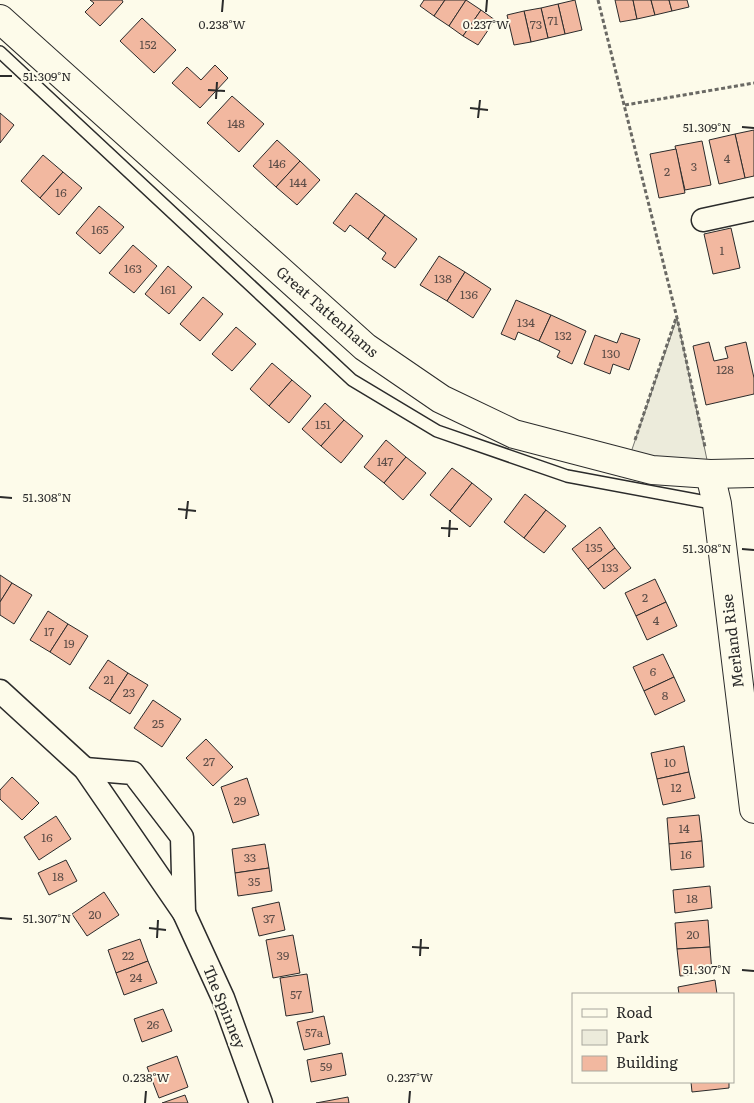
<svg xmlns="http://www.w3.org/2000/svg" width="754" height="1103" viewBox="0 0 754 1103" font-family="Literata,serif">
  <rect width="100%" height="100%" fill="#fdfbea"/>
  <!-- green -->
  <path fill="#ecebdb" stroke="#74746e" d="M677,318L710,474L627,464Z"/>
  <!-- building -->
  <g fill="#f2b8a0" stroke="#2b2b2b">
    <path d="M90,0H122L123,2L100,26L85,12L94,3Z"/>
    <path d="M424,0H445L434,16L420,6Z"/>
    <path d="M445,0H466L449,26L434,16Z"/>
    <path d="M466,0L481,10L463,36L449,26Z"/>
    <path d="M575,0L582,30L565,34L558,4Z"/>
    <path d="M615,0H633L637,19L620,22Z"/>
    <path d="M633,0H651L655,15L637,19Z"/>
    <path d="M651,0H669L672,11L655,15Z"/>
    <path d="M669,0H687L689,7L672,11Z"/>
    <path d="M558,4L565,34L548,38L541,8Z"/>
    <path d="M541,8L548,38L531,42L524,11Z"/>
    <path d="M481,10L495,20L478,45L463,36Z"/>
    <path d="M524,11L531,42L514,45L507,15Z"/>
    <path d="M142,18L176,50L154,73L120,41Z"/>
    <path d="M215,65L228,78L200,108L172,83L187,67L201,80Z"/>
    <path d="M232,96L264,124L239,152L207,123Z"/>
    <path d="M0,113L14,125L0,143Z"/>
    <path d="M754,130V176L745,178L735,134Z"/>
    <path d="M735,134L745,178L719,184L709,140Z"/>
    <path d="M277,140L300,161L276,187L253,166Z"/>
    <path d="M702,141L711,185L685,190L675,146Z"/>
    <path d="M676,149L685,193L659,198L650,154Z"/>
    <path d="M43,155L63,172L40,198L21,181Z"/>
    <path d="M300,161L320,180L297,205L276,187Z"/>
    <path d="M63,172L82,188L59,215L40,198Z"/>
    <path d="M356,193L385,215L368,239L350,225L345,232L333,223Z"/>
    <path d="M99,206L124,227L100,254L76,233Z"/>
    <path d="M385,215L417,239L395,268L382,259L386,253L368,239Z"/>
    <path d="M731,228L740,268L713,274L704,234Z"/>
    <path d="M133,245L157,266L134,293L109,273Z"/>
    <path d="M439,256L465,272L447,301L420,285Z"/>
    <path d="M168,266L192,287L169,314L145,294Z"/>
    <path d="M465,272L491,289L473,318L447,301Z"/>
    <path d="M203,297L223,314L200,341L180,324Z"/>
    <path d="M516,300L551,315L539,341L518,332L515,340L501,334Z"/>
    <path d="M551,315L586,331L572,364L557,357L560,351L539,341Z"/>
    <path d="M236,327L256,344L232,371L212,354Z"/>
    <path d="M621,333L640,339L629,370L613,364L610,374L584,364L595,335L617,343Z"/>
    <path d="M709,342L714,361L728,358L725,347L746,342L754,378V394L706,405L693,346Z"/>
    <path d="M272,363L292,380L269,406L250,389Z"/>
    <path d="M292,380L311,396L289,423L269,406Z"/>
    <path d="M325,403L344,420L321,446L302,429Z"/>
    <path d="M344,420L363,436L341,463L321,446Z"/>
    <path d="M386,440L406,457L384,483L364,467Z"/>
    <path d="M406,457L426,473L403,500L384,483Z"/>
    <path d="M452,468L472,483L450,511L430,495Z"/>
    <path d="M472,483L492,499L470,527L450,511Z"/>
    <path d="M525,494L546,510L524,538L504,522Z"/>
    <path d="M546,510L566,526L544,553L524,538Z"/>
    <path d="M600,527L615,548L588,569L572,549Z"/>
    <path d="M615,548L631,568L604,589L588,569Z"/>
    <path d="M0,575L12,583L0,602Z"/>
    <path d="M655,579L666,602L636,616L625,593Z"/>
    <path d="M12,583L32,595L14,624L0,615V602Z"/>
    <path d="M666,602L677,626L647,640L636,616Z"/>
    <path d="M48,611L68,624L50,652L30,640Z"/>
    <path d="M68,624L88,636L70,665L50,652Z"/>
    <path d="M663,654L674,677L644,691L633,667Z"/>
    <path d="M108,660L128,673L110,701L89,688Z"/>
    <path d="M128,673L148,685L130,714L110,701Z"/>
    <path d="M674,677L685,701L655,715L644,691Z"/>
    <path d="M153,700L181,719L162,747L134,728Z"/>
    <path d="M206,739L233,767L213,786L186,758Z"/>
    <path d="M684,746L689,772L657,779L651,753Z"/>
    <path d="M689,772L695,798L663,805L657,779Z"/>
    <path d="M12,777L39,803L22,820L0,799V790Z"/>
    <path d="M247,778L259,815L233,823L221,787Z"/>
    <path d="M699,815L702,841L669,844L667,818Z"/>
    <path d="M56,816L71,839L39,860L24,837Z"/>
    <path d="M702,841L704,867L671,870L669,844Z"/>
    <path d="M265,844L269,868L235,873L232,849Z"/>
    <path d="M66,860L77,881L49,895L38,873Z"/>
    <path d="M269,868L272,891L238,896L235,873Z"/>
    <path d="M710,886L712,908L675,913L673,890Z"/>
    <path d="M104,892L119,915L87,936L72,914Z"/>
    <path d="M279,902L285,930L259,936L252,908Z"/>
    <path d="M708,920L710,947L677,949L675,923Z"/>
    <path d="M293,935L300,973L273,978L266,940Z"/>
    <path d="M140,939L148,961L116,973L108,950Z"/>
    <path d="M710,947L712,973L680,976L677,949Z"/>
    <path d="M148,961L157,983L124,995L116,973Z"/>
    <path d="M307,974L313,1012L286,1016L280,978Z"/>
    <path d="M715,980L717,994H679L678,987Z"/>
    <path d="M163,1009L172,1031L142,1042L134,1019Z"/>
    <path d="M324,1016L330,1044L304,1050L297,1022Z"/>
    <path d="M342,1053L346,1075L311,1082L307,1060Z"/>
    <path d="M177,1056L188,1087L159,1098L147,1067Z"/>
    <path d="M691,1082H729V1088L692,1092Z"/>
    <path d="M185,1095L188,1103H162Z"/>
    <path d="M348,1097L349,1103H316Z"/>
  </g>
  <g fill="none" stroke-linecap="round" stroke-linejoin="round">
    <defs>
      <path id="service" d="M0,52L352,380L437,431L567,476L717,504"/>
      <g id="minor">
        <path d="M703,220L754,209"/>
        <path d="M0,691L85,769L184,913L223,998L261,1103"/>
        <path d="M85,769L133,773L182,837L184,913"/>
      </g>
      <path id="tertiary" d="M710,474L717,504L754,809"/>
      <path id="secondary" d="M0,19L365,347L441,399L514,434L652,470L710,474L754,473"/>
    </defs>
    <!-- service casing -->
    <use href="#service" stroke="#2b2b2b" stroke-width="14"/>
    <!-- minor casing -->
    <use href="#minor" stroke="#2b2b2b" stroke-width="25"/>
    <!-- tertiary casing -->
    <use href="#tertiary" stroke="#2b2b2b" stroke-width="30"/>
    <!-- secondary casing -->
    <use href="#secondary" stroke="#2b2b2b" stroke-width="30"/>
    <!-- path -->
    <g stroke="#6a6964" stroke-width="3" stroke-dasharray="4 2.5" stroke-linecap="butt">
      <path d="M598,0L677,318L705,447"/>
      <path d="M625,105L754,83"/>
      <path d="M635,440L676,318"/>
    </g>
    <!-- service -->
    <use href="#service" stroke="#fdfbea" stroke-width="11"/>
    <!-- minor -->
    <use href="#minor" stroke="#fdfbea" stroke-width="22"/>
    <!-- tertiary -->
    <use href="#tertiary" stroke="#fdfbea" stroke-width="28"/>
    <!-- secondary -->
    <use href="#secondary" stroke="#fdfbea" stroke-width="28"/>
  </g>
  <!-- ticks -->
  <path fill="none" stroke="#2b2b2b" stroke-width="2" d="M222,12L223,0M486,12L487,0M0,76H12M208,90L225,91M216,99L217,82M470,108L488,110M478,118L480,100M742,127L754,128M0,497L12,498M178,509L196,511M186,519L188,501M441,528L458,529M449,537L450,520M742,549L754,550M0,918L12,919M149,928L166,930M157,938L158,920M412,947L429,948M420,956L421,939M742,970L754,971M145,1103L146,1091M409,1103L410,1091"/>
  <g text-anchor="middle" stroke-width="4" stroke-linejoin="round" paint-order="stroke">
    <!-- number labels -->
    <g font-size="12" fill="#5d4e48">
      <text x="553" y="25">71</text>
      <text x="536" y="29">73</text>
      <text x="148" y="49">152</text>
      <text x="236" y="128">148</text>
      <text x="727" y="163">4</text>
      <text x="277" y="168">146</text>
      <text x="694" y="171">3</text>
      <text x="667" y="176">2</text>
      <text x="298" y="187">144</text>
      <text x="61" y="197">16</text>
      <text x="100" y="234">165</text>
      <text x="722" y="255">1</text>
      <text x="133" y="273">163</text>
      <text x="443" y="283">138</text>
      <text x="168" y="294">161</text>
      <text x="469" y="299">136</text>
      <text x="526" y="327">134</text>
      <text x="563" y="340">132</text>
      <text x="611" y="358">130</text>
      <text x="725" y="374">128</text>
      <text x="323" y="429">151</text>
      <text x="385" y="466">147</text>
      <text x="594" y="552">135</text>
      <text x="610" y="572">133</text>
      <text x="645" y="602">2</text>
      <text x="656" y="625">4</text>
      <text x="49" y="636">17</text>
      <text x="69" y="648">19</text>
      <text x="653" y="676">6</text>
      <text x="109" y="684">21</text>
      <text x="129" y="697">23</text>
      <text x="665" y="700">8</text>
      <text x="158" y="728">25</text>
      <text x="209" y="766">27</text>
      <text x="670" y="767">10</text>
      <text x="676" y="792">12</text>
      <text x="240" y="805">29</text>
      <text x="684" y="833">14</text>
      <text x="47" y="842">16</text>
      <text x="686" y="859">16</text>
      <text x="250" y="862">33</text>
      <text x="58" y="881">18</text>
      <text x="254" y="886">35</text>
      <text x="692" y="903">18</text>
      <text x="95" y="919">20</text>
      <text x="269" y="923">37</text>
      <text x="693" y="939">20</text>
      <text x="128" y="960">22</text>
      <text x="283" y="960">39</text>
      <text x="136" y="982">24</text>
      <text x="296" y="999">57</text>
      <text x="153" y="1029">26</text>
      <text x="314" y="1037">57a</text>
      <text x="326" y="1071">59</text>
    </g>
    <!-- street labels -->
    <g font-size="15" fill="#2b2b2b" stroke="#fdfbea">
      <text transform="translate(327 312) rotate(41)" y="5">Great Tattenhams</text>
      <text transform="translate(733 641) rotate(-97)" y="5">Merland Rise</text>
      <text transform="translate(224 1007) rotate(68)" y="5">The Spinney</text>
    </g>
  </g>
  <g font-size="12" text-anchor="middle" fill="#2b2b2b" stroke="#fdfbea" stroke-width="4" stroke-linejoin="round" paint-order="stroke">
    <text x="222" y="29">0.238°W</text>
    <text x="486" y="29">0.237°W</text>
    <text x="47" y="81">51.309°N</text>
    <text x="707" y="132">51.309°N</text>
    <text x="47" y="502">51.308°N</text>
    <text x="707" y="553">51.308°N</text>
    <text x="47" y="923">51.307°N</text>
    <text x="707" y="974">51.307°N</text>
    <text x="146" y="1082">0.238°W</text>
    <text x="410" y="1082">0.237°W</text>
  </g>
  <!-- legend -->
  <rect x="572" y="993" width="162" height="90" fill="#fdfbea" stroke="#a9a89e"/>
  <rect x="582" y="1009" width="25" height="8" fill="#fdfbea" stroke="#a9a89e"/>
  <text x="616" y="1018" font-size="15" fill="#2b2b2b">Road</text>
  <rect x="582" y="1030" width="25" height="15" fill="#ecebdb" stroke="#a9a89e"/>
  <text x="616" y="1043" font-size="15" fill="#2b2b2b">Park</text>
  <rect x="582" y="1056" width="25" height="15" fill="#f2b8a0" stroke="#a9a89e"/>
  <text x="616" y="1068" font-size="15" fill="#2b2b2b">Building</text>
</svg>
